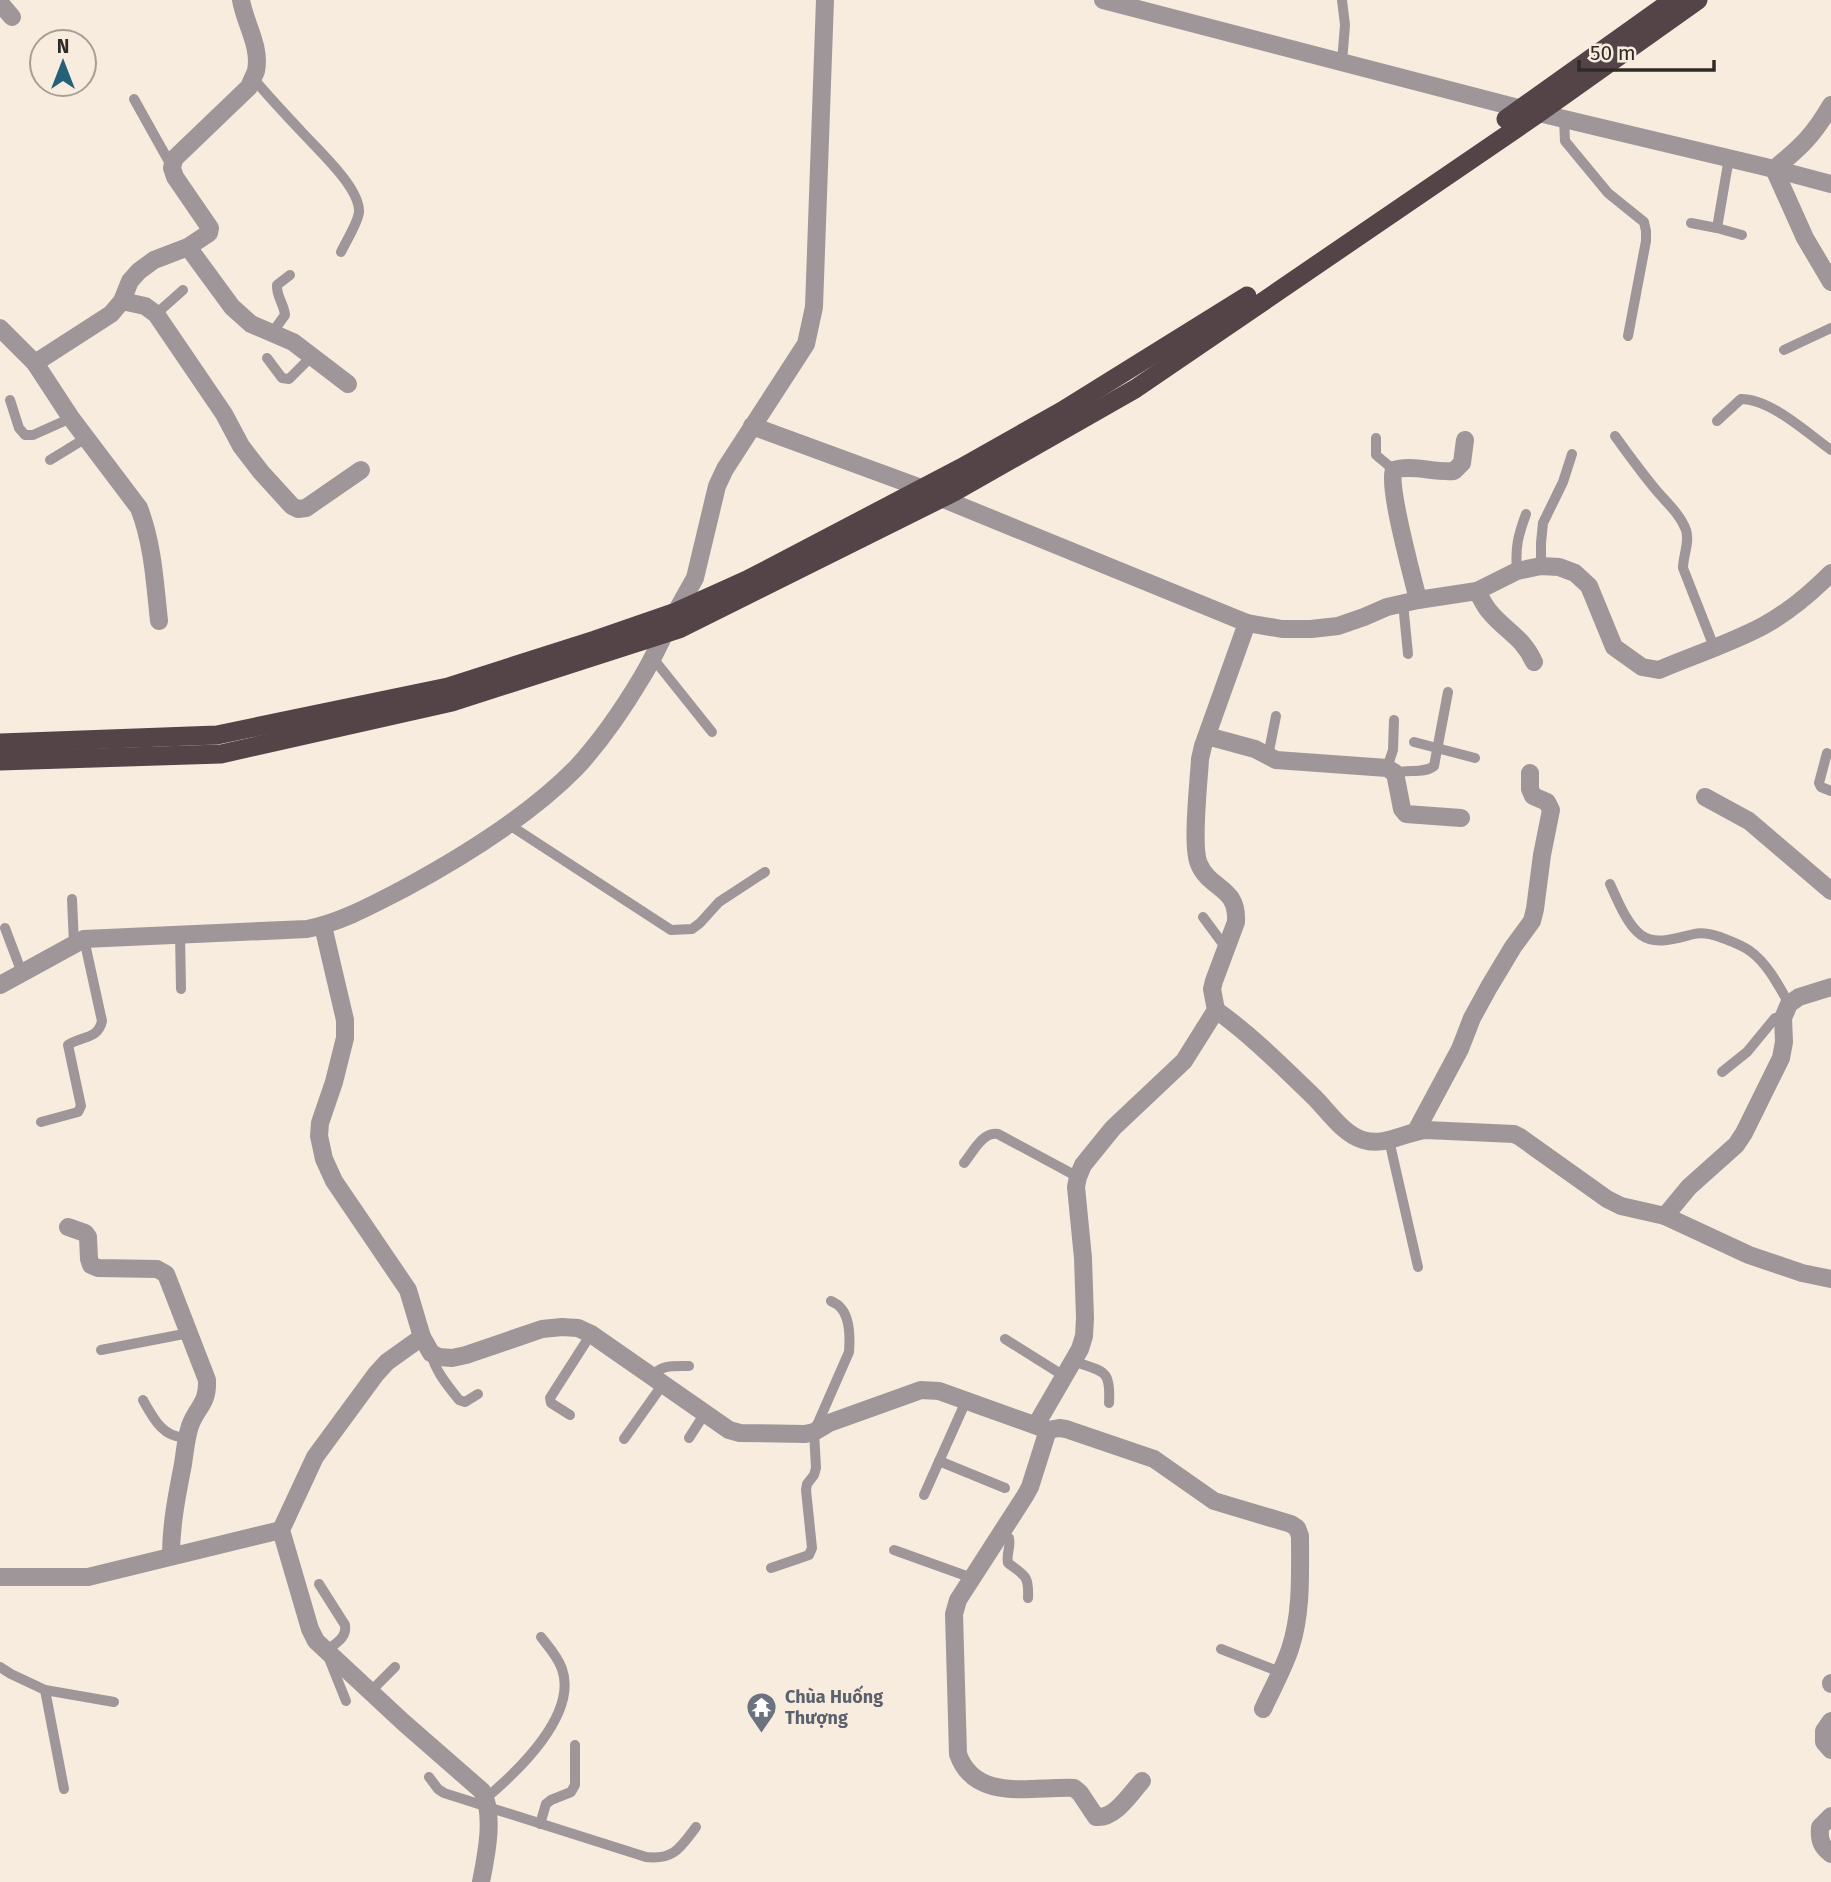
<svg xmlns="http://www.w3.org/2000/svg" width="1831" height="1882" viewBox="0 0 1831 1882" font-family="'Fira Sans',sans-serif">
  <rect width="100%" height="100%" fill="#f7ecdd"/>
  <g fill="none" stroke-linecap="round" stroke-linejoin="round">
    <!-- service -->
    <g stroke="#9f9699" stroke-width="10">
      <path d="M1342,62L1345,25L1342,0"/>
      <path d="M253,78C268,96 284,113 300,130C316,148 360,187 359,212C358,223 346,241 341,252"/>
      <path d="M134,99L172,167"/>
      <path d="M1564,119L1565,141L1608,193L1644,222L1646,231V241L1628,336"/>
      <path d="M1691,223L1717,228L1729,158"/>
      <path d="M1717,228L1742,235"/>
      <path d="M156,314L183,290"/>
      <path d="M272,333L285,315C284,304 276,296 277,285L290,275"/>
      <path d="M1784,350L1831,328"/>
      <path d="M267,358L282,378L289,379L312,356"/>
      <path d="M10,400L19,428L25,435H33L71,418"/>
      <path d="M1717,421L1741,399C1771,399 1807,433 1831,450"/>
      <path d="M1615,436C1628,454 1641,472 1656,490C1666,502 1680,514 1686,530C1690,543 1683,555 1683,568L1714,647"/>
      <path d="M1376,438V455L1394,470"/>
      <path d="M50,460L86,438"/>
      <path d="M1541,566V543L1543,523L1563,482L1572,454"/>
      <path d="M1517,571C1515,547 1518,536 1526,514"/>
      <path d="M1403,603L1408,654"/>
      <path d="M652,657L712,732"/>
      <path d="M1414,742L1475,758"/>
      <path d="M1827,753L1819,783L1821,787L1831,791"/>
      <path d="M1268,756L1276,716"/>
      <path d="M1387,768L1393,750L1394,720"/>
      <path d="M1395,773C1408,769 1424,774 1434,766L1448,692"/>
      <path d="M508,824L671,930L692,929L700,923L719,902L765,872"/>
      <path d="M1610,884C1617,899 1627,925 1641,935C1656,946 1677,938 1694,934C1703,932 1711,934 1720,937C1730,941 1742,945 1750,951C1767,963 1779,986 1789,1004"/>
      <path d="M72,899L74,944"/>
      <path d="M1203,917L1226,948"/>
      <path d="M5,928L22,973"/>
      <path d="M180,934L181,989"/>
      <path d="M1722,1072L1747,1052L1775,1018H1783"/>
      <path d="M41,1122L78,1112L81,1106L68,1045C80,1036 98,1040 102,1021L84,939"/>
      <path d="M1389,1140L1418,1267"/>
      <path d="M964,1163C973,1152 983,1131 998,1134L1078,1177"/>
      <path d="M1005,1339L1064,1376"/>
      <path d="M101,1350L189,1333"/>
      <path d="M431,1353C435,1371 448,1386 459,1400L465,1402L478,1394"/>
      <path d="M1073,1361C1103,1372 1111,1368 1109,1403"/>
      <path d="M652,1377C660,1364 675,1366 689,1366"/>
      <path d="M143,1400C153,1418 164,1440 188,1437"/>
      <path d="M570,1415L551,1403L550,1398L591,1334"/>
      <path d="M689,1438L705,1413"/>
      <path d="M624,1439L663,1384"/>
      <path d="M939,1461L1005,1488"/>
      <path d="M924,1495L966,1401"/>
      <path d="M1001,1533L1009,1538C1011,1547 1006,1554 1008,1563C1025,1576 1029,1575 1028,1598"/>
      <path d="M894,1550L972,1578"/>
      <path d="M771,1568L809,1555L812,1548L806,1490L807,1484L814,1475L816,1468L814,1432L849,1352C850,1339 850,1317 840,1307C838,1304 834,1303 831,1301"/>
      <path d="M319,1584L345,1625C347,1638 336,1643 326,1651L346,1701"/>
      <path d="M1221,1649L1280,1672"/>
      <path d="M0,1667L11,1674L45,1690L64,1789"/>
      <path d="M45,1690L114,1702"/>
      <path d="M370,1692L395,1667"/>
      <path d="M429,1777L438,1789L444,1793L646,1857C674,1860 680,1848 696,1827"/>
      <path d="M486,1798C517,1772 578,1715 562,1669C558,1657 548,1646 541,1637"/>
      <path d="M540,1824L546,1804L551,1800L571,1792L575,1785V1745"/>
    </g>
    <!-- minor -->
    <g stroke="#9f9699" stroke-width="18">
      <path d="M0,3L12,17"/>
      <path d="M1774,169L1805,238L1831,282"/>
      <path d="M1774,169L1831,184"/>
      <path d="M188,247L232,307L251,324L293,342L348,384"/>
      <path d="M122,301L145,306L156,314L224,414L241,446L261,472L292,506L298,509L306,508L361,470"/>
      <path d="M0,328L35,363L71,418L139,508C153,544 155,584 159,621"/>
      <path d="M35,363L111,314L122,301L130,281L139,271L154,260L188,247L209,233L210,228L175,177L172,168L174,159L249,87C251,82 254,76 256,71C261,46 245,24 241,0"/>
      <path d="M752,426L921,488"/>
      <path d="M941,498L1247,623L1282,629H1311L1338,626L1364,617L1387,607L1418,600L1477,591L1517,571L1541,566L1559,567L1575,573L1589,586L1614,647L1642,667L1659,670C1692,656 1731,643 1763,626C1789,612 1811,593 1831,573"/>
      <path d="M1477,591C1481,598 1484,605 1489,611C1505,631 1522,636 1534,662"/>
      <path d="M1418,600C1413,578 1387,486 1394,470C1411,464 1435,473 1454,471L1462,463L1465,440"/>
      <path d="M676,612L695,578L717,486L725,469L806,344L814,307L825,0"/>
      <path d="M1207,736L1255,749L1276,760L1387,768L1395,773L1402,809L1406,814L1461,818"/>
      <path d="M1705,797L1749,821L1831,891"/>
      <path d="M323,926L345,1020V1038L334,1082L320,1123L319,1136L324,1159L334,1181L408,1290L422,1337L431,1353L439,1357L452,1358L466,1355L542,1329L562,1327L578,1328L591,1334L729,1430L740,1433L805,1434L814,1432L829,1423L921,1390L939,1391L1048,1430L1059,1428L1066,1429L1154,1459L1214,1501L1291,1524L1297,1528L1300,1536C1300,1574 1302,1613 1290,1649C1283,1670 1272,1689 1263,1709"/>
      <path d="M0,985L84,939L307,929C342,922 374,904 405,888C464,856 529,816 576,768C601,741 623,709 642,677C650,664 657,649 664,635"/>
      <path d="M1216,1010C1251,1035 1283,1067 1314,1097C1328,1111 1343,1134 1363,1140C1385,1147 1405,1132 1426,1130L1514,1134L1520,1137L1607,1199L1621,1206L1665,1216L1749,1255L1802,1273L1831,1279"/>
      <path d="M1416,1131L1460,1049L1472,1018L1489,987L1513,947L1532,921L1535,909L1542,855L1551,810L1547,802L1533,796L1530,789V773"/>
      <path d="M1665,1216L1689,1187L1736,1145L1744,1133L1781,1058L1784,1042L1783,1018L1789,1004L1799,997L1831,987"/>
      <path d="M68,1227L85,1233L88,1237L89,1259L91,1265L98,1268L157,1269L166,1274L207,1380C208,1405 197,1406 190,1426C186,1438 185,1451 183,1464C177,1495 171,1524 171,1556"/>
      <path d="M422,1337L387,1362L376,1374L315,1457L281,1530L310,1629L316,1641L403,1722L482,1791C495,1814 486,1857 481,1882"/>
      <path d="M1036,1425L1080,1349L1084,1336L1085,1318L1083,1258L1076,1187L1078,1177L1083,1165L1113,1128L1184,1061L1216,1010L1212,989L1214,981L1236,922C1238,886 1210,890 1199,864C1191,847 1199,781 1200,759L1203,746L1247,623"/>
      <path d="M1048,1430L1030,1487L1025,1496L958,1600L954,1614L958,1754C975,1803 1033,1786 1074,1788L1080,1793L1096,1817C1115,1819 1130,1794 1142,1781"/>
      <path d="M0,1577H88L281,1530"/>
      <path d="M1831,1683V1684"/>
      <path d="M1831,1721L1824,1731V1742L1831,1750"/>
      <path d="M1831,1816L1820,1827C1819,1840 1821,1846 1831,1854"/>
    </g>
    <!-- tertiary -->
    <g stroke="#9f9699" stroke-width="18">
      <path d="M1103,0L1522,109"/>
      <path d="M1539,113L1774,169C1801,147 1813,136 1831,105"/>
    </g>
    <!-- trunk -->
    <g stroke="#544448" stroke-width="19">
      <path d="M1506,119L1673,0"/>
      <path d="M0,743L217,735L448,687L595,640L676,612L747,580L961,468L1062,411L1247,296"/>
      <path d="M0,761L221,754L452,702L679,629L954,492L1135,389L1539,113L1698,0"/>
    </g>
  </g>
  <!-- icons -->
  <defs>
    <symbol id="temple-pin" viewBox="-11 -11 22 30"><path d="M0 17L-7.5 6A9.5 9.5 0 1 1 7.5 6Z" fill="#6b7280" stroke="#f7ecdd"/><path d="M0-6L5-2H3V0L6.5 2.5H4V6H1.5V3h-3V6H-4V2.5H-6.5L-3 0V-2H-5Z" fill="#fff"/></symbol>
  </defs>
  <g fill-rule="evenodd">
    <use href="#temple-pin" x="744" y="1690" width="35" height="47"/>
  </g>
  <g text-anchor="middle" stroke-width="7" stroke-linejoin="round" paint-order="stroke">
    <!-- worship labels -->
    <g font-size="18" font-weight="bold" fill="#5b616d" stroke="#f7ecdd" text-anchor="start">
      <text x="785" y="1703">Chùa Huống<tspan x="785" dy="21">Thượng</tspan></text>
    </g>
  </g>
  <!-- north arrow -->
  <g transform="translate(63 63)"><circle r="33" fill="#f7ecdd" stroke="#a79f94" stroke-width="2"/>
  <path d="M0-5L12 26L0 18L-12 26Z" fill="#246077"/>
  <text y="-10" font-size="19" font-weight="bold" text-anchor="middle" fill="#302b26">N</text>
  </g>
  <!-- scale -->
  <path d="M1579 60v10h135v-10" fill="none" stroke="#302b26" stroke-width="3.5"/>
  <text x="1590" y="60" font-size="21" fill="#302b26" stroke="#f7ecdd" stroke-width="5" paint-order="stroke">50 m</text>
</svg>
